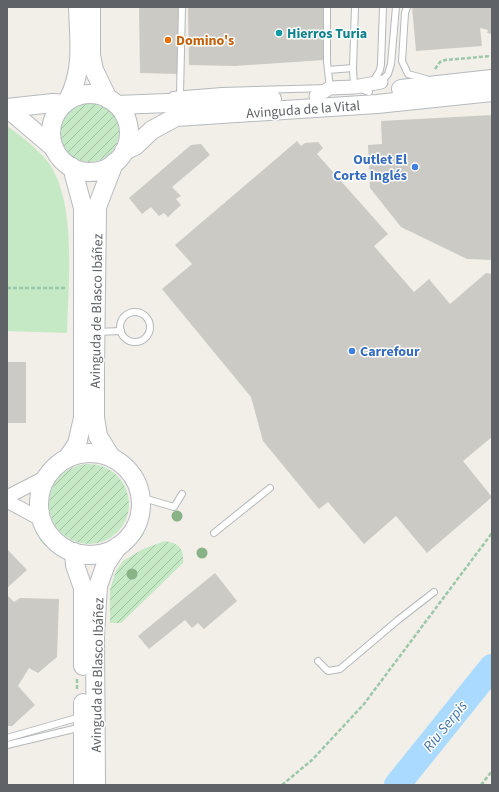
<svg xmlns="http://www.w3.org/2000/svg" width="499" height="792" viewBox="0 0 499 792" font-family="'Source Sans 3',sans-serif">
  <defs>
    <pattern id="garden-furrows" width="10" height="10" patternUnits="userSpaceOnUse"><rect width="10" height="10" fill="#c5e8c5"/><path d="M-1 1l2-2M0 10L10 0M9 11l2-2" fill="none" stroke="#a3c0a4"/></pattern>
  </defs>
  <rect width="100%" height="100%" fill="#f1efe8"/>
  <!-- green -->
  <path fill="#c5e8c5" d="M7,126C21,136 41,151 50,165C77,206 68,285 67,333L7,331Z"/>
  <!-- garden -->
  <g fill="url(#garden-furrows)">
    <circle cx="89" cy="132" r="30"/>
    <circle cx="89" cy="504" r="40"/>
    <path d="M165,541C179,543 184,549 183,563L121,623H110V589L116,571L123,561L143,549Z"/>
  </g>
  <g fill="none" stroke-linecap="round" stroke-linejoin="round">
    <!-- river -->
    <path stroke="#aadaff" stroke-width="26" d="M397,785L492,667"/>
  </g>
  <!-- building -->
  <g fill="#cccac5">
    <path d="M139,7H178V74L140,73Z"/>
    <path d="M188,7H323L324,60L235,66L189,65Z"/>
    <path d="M412,7H492V34L487,33L488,30L480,28L482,46L416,51Z"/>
    <path d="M492,115V260L467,259L401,227L370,188L368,145L382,144L381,121Z"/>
    <path d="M297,141L301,146L305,143L318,142L323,148L317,154L388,234L374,246L414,292L429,279L450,304L486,273L492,274V437L463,461L492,497L427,553L396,516L364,544L328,502L319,509L263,441L251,397L162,289L192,264L175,245Z"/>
    <path d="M201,144L210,155L172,187L181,196L176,199L181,205L168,217L164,213L159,216L151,207L142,214L129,198L191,145Z"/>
    <rect x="7" y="362" width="19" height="61"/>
    <path d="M7,549L27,570L7,588Z"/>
    <path d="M215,573L237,601L204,629L198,623L192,628L185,620L149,649L138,636Z"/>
    <path d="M7,595L14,602L20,598L59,599L57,657L38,673L29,668L18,686L35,705L12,726H7Z"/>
  </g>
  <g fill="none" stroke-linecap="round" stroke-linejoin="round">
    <defs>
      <g id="service">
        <path d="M355,7L353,68L354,87L369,92"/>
        <path d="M407,7L405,13L402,61L408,74L426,79"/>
        <path d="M328,70L353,68"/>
        <path d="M381,82L388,74L391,64L396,7"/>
        <path d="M372,83L380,70L381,64L383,7"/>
        <path d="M180,94L182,7"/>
        <path d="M173,95L222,91L330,88L327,62V7"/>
        <circle cx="135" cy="327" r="15"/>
        <path d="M97,332L121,331"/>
        <path d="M140,497L174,507L182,494"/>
        <path d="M214,533L270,488"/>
        <path d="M318,661L328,671L340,669L398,620L434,592"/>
        <path d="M7,738L80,717"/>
        <path d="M7,745L82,727"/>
      </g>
      <g id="minor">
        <path d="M316,96L330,88L354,87L381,82"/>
        <path d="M7,497L46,477"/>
        <path d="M7,501L42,520"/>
      </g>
      <g id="secondary">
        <path d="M91,7V55L94,70L108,99"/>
        <path d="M401,89L492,79"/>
        <circle cx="90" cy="133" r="39"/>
        <path d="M68,100C84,69 79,41 78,7"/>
        <path d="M117,105L272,99"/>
        <path d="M7,108L54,148"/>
        <path d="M7,108L53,103L64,104"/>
        <path d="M124,151L135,146L152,130L176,117L377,104L492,92"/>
        <circle cx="90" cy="504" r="51"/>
        <path d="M68,457L77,444L83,418V208L72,167"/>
        <path d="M111,457L98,436L95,418V371L97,207L114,163"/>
        <path d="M74,552L75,565L83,588V666"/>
        <path d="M83,785V703"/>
        <path d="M96,785L95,636L98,586L106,564L118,546"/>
      </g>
    </defs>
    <!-- service casing -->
    <use href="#service" stroke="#b5b8bc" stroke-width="8"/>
    <!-- minor casing -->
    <use href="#minor" stroke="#b5b8bc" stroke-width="15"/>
    <!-- secondary casing -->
    <use href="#secondary" stroke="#b6babf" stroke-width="20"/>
    <!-- path -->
    <g stroke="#9cc7a9" stroke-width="2.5" stroke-dasharray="4 2" stroke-linecap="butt">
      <path d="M435,69L440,62L445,60L492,56"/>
      <path d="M7,288H67"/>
      <path d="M125,460C135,468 143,477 147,489"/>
      <path d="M38,532L43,542L59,554"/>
      <path d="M132,545L142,534L149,509"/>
      <path d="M77,679V690"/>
      <path d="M282,785L312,760L364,704L492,533"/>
      <path d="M481,785L492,771"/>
    </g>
    <!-- service -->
    <use href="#service" stroke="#fff" stroke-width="6"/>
    <!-- minor -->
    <use href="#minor" stroke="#fff" stroke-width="13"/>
    <!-- secondary -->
    <use href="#secondary" stroke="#fff" stroke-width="18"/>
  </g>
  <!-- trees -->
  <g fill="#89b387">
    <circle cx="177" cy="516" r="5.5"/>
    <circle cx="202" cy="553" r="5.5"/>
    <circle cx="132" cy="574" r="5.5"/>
  </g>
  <!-- markers -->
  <circle fill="#0f9aa8" stroke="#fff" stroke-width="1.5" cx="279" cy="33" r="4"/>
  <circle fill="#e8710a" stroke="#fff" stroke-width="1.5" cx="168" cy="40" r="4"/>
  <g fill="#3f7fe0" stroke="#fff" stroke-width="1.5">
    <circle cx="415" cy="167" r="4"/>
    <circle cx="352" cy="351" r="4"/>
  </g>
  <g text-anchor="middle" stroke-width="3" stroke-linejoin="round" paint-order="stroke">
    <!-- culture labels -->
    <g font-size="14" font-weight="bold" fill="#0d838f" stroke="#fff" text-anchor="start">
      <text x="287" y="38">Hierros Turia</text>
    </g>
    <!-- food labels -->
    <g font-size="14" font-weight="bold" fill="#c56008" stroke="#fff" text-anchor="start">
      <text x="176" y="45">Domino's</text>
    </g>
    <!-- street labels -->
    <g font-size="14" fill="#5f6368" stroke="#fff">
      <text transform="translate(303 109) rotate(-4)" y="5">Avinguda de la Vital</text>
      <text transform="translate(96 311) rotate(-89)" y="5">Avinguda de Blasco Ibáñez</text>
      <text transform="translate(97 675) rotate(-89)" y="5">Avinguda de Blasco Ibáñez</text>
    </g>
    <!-- shop labels -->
    <g font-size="14" font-weight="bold" fill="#366cbe" stroke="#fff" text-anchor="end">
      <text x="407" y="164">Outlet El<tspan x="407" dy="16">Corte Inglés</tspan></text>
      <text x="360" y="356" text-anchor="start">Carrefour</text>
    </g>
    <!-- water labels -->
    <g font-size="15" font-style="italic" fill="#4174aa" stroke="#fff">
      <text transform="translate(445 726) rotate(-51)" y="5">Riu Serpis</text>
    </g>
  </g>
  <!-- border -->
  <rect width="499" height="792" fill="none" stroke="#5f6368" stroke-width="16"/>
</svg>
